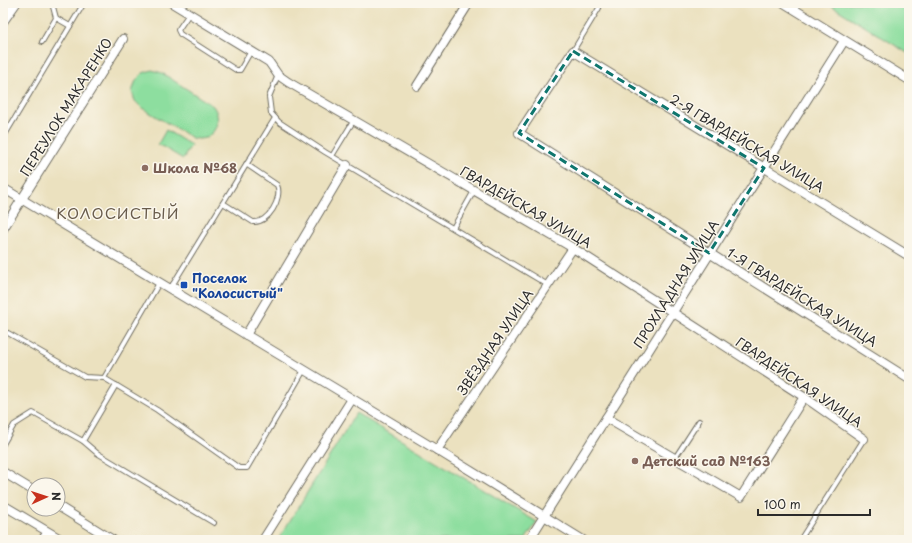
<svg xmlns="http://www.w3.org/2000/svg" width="912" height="543" viewBox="0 0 912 543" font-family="'Playpen Sans',sans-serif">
  <rect width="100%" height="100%" fill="#fbf7ec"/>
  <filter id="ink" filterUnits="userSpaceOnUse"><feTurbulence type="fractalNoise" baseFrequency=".025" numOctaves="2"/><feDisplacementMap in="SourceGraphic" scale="8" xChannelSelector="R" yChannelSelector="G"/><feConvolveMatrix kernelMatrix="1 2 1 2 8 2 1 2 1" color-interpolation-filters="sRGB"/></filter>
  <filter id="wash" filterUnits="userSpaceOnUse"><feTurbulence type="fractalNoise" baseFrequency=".012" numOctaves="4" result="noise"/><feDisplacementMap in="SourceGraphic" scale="16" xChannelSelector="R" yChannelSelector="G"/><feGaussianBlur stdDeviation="0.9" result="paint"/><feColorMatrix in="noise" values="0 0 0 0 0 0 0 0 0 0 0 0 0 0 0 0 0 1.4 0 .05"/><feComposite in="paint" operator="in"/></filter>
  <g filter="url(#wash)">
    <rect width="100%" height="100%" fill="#ebe1bf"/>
    <!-- green -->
    <g fill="#8dde9f" stroke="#5c8465">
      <path d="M827,3H909V54Z"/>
      <path d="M152,70L162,73L213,106C225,122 211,144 192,138L142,108L135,101L132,92L136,80L143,73Z"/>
      <path d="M166,130L191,145L183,159L158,144Z"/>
      <path d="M356,413L537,522L525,540H278Z"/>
    </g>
  </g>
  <g filter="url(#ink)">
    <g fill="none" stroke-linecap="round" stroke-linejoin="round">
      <defs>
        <g id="service">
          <path d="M189,14L178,30L180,34L236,70H240L251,51"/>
          <path d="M56,18L70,26"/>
          <path d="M42,42L56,18L52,3"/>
          <path d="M573,51L599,8"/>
          <path d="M278,75L269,97L271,113L279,122L325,152L548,285"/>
          <path d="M3,138L84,3"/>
          <path d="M332,156L354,120"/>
          <path d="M223,203L253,222C268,224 283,198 277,185L246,164"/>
          <path d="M453,228L474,191"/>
          <path d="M159,283L104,378L157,410L239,468H247L304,370"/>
          <path d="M173,284L180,288L177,293"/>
          <path d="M170,289L275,118"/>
          <path d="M8,333L85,377L104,378"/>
          <path d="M83,441L97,453L214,523"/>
          <path d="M3,444L14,425L33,413L83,441L116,385"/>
          <path d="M675,458L699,421"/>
          <path d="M40,540L46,531"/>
          <path d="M800,540L864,439"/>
        </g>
        <g id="minor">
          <path d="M172,3L269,62L278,75L288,82L573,248L804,397L864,439"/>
          <path d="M784,3L909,80"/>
          <path d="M417,86L469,3"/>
          <path d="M3,188L437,450L583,540"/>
          <path d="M3,229L123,39"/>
          <path d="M909,256L573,51L519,133L909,379"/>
          <path d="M246,335L347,165"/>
          <path d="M606,418L741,497L804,397"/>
          <path d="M437,450L573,248"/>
          <path d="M3,472L34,491"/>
          <path d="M3,505L62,540"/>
          <path d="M58,506L113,540"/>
          <path d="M263,540L352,399"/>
          <path d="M529,540L844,41"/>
        </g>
        <path id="tertiary" d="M3,20L15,3"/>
      </defs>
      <!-- service casing -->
      <use href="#service" stroke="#6e6b5f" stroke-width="6"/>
      <!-- minor casing -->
      <use href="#minor" stroke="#6e6b5f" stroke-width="10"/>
      <!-- tertiary casing -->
      <use href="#tertiary" stroke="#6e6b5f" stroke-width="12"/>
      <!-- service -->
      <use href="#service" stroke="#fff" stroke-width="4"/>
      <!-- minor -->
      <use href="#minor" stroke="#fff" stroke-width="8"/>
      <!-- tertiary -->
      <use href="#tertiary" stroke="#fff" stroke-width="10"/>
    </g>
  </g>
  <!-- marked area -->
  <path fill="none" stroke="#0f766e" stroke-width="3" stroke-dasharray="8 5" stroke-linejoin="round" d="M573,51L764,168L709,253L519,133Z"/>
  <!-- markers -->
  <g fill="#8d6e63" stroke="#fbf7ec" stroke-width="1.5">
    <circle cx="145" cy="168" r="4"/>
    <circle cx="635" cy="461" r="4"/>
  </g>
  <rect fill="#1a4fb4" stroke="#fbf7ec" stroke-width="1.5" x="180" y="281" width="8" height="8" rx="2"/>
  <g text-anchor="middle" stroke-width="3" stroke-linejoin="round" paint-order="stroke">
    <!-- street labels -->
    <g font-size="13" fill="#2b2b2b" stroke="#fbf7ec">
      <text transform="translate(66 107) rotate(-58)" y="5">ПЕРЕУЛОК МАКАРЕНКО</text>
      <text transform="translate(747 143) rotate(31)" y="5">2-Я ГВАРДЕЙСКАЯ УЛИЦА</text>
      <text transform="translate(526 207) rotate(30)" y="5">ГВАРДЕЙСКАЯ УЛИЦА</text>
      <text transform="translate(676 284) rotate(-58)" y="5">ПРОХЛАДНАЯ УЛИЦА</text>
      <text transform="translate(802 297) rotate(32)" y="5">1-Я ГВАРДЕЙСКАЯ УЛИЦА</text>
      <text transform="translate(495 342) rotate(-56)" y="5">ЗВЁЗДНАЯ УЛИЦА</text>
      <text transform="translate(799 382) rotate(34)" y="5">ГВАРДЕЙСКАЯ УЛИЦА</text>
    </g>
    <!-- education labels -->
    <g font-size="13" font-weight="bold" fill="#785e54" stroke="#fbf7ec" text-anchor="start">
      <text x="153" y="173">Школа №68</text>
      <text x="643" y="466">Детский cад №163</text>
    </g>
    <!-- transit labels -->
    <g font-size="13" font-weight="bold" fill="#164399" stroke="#fbf7ec" text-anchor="start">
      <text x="192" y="283">Поселок<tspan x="192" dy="15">"Колосистый"</tspan></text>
    </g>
    <!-- quarter labels -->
    <g font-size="15" letter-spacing="1" fill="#685b4b" stroke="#fbf7ec">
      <text x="118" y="219">КОЛОСИСТЫЙ</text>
    </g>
  </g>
  <!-- margin -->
  <rect width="912" height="543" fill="none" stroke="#fbf7ec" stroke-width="16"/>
  <!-- north arrow -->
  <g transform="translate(46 497) rotate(87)"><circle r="19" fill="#fbf7ec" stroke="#a8a59f"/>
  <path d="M0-3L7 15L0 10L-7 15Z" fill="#c8321e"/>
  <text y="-6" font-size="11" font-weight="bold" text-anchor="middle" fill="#2b2b2b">N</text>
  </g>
  <!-- scale -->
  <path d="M758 509v6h112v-6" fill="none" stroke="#2b2b2b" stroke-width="2"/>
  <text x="764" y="509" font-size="12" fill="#2b2b2b" stroke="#fbf7ec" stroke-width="3" paint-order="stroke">100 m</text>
</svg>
